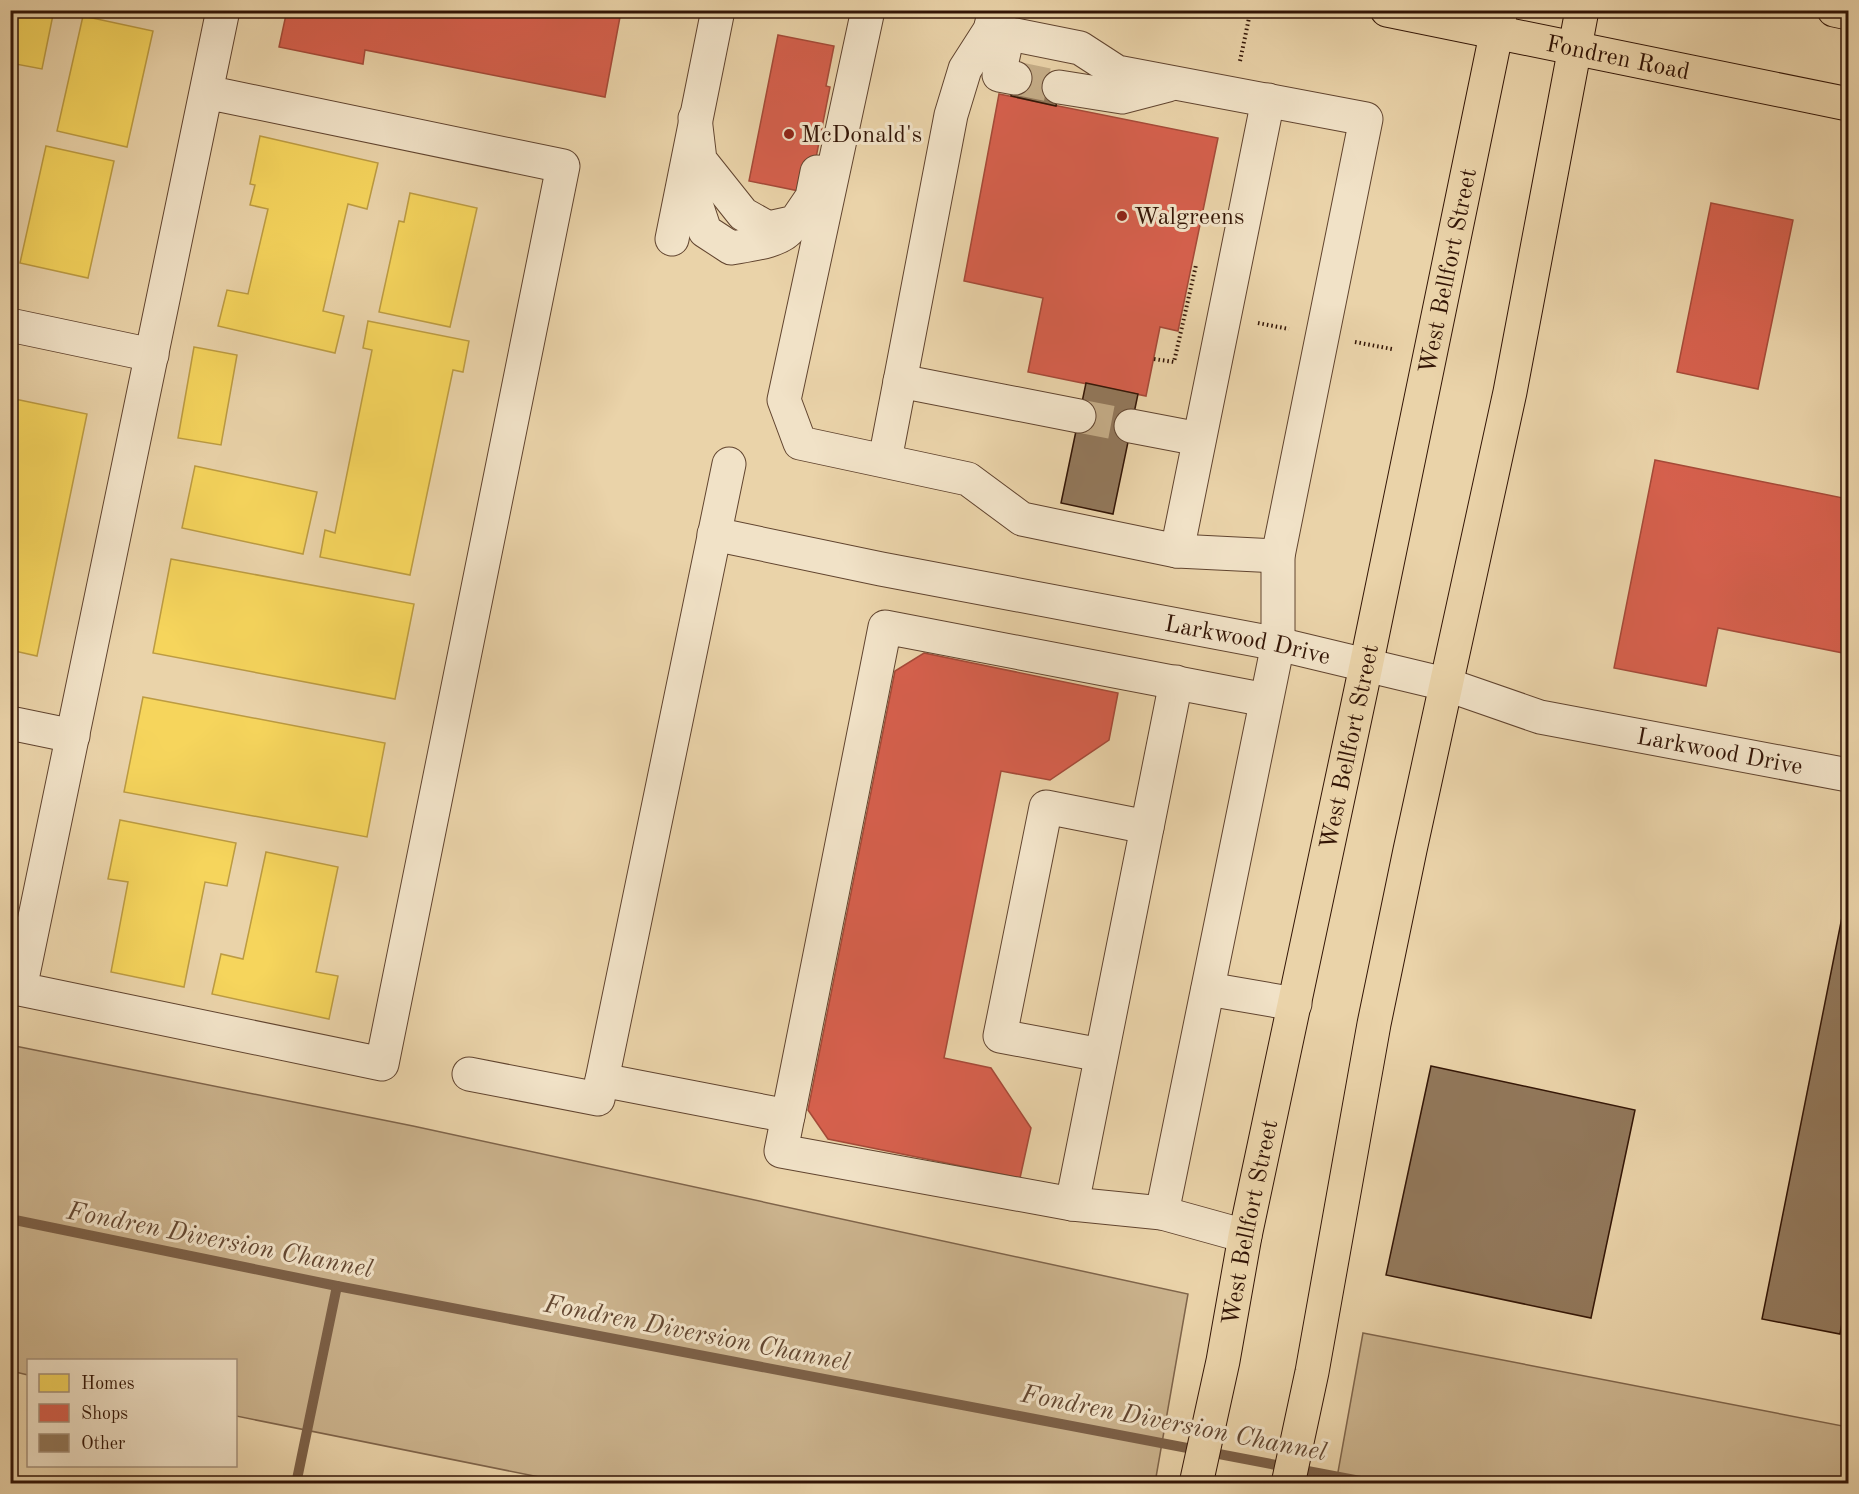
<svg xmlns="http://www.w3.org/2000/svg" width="1859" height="1494" viewBox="0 0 1859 1494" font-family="'Old Standard TT',serif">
  <rect width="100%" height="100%" fill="#ead3a9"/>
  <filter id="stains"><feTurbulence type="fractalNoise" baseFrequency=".00333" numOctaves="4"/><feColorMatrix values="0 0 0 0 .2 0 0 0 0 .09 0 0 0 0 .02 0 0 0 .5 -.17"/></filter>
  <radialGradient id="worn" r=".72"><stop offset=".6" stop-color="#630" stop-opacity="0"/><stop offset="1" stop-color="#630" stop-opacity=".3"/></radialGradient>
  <!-- green -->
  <g fill="#cbb38d" stroke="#7f644a" stroke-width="1.5">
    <path d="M10,1045L413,1126L1188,1294L1155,1483H569L236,1416V1360H28V1375L11,1371Z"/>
    <path d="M1363,1333L1848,1427V1483H1336Z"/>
  </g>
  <!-- homes -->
  <g fill="#f6d55c" stroke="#bc9b42" stroke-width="1.5">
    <path d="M10,10H54L42,69L10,63Z"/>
    <path d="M83,16L153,31L127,147L57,131Z"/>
    <path d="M260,136L378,163L367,209L348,204L323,311L344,316L335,353L218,326L227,290L248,294L268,209L250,205L255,185L250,184Z"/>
    <path d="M46,146L114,161L88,278L20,263Z"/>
    <path d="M410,193L477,208L450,327L379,312L399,221L404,222Z"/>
    <path d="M368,321L469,341L463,372L453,370L410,575L320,557L325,530L335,533L372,350L363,348Z"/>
    <path d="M194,347L237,355L221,445L178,438Z"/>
    <path d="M10,398L87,414L37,656L10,650Z"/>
    <path d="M195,466L317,492L303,554L182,528Z"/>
    <path d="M171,559L414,604L395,699L153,653Z"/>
    <path d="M143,697L385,743L367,837L124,792Z"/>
    <path d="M120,820L236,843L227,886L205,882L184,987L111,972L128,882L108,879Z"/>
    <path d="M266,852L338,867L316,972L338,976L329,1019L212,994L221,954L243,959Z"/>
  </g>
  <!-- shops -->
  <g fill="#d6604d" stroke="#a54a38" stroke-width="1.5">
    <path d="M287,10H585L620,17L605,97L365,50L363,64L279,47Z"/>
    <path d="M778,35L834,46L826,86L830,87L809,193L749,181Z"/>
    <path d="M999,94L1218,138L1178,331L1160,327L1146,396L1028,372L1043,298L964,281Z"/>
    <path d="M1711,203L1793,220L1758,389L1677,372Z"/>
    <path d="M1655,460L1848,499V654L1718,628L1706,686L1614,668Z"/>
    <path d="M924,653L1118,693L1109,740L1050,780L1001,771L944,1058L991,1068L1031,1128L1020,1178L828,1139L808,1110L895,671Z"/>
  </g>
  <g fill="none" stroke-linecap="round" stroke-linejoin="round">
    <!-- stream -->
    <g stroke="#7c6047" stroke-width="10">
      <path d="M10,1219L337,1286L1376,1484"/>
      <path d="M296,1484L337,1286"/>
    </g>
  </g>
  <!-- building -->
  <g fill="#92785b" stroke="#331506" stroke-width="1.5">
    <path d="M1017,66L1062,75L1056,106L1011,96Z"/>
    <path d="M1086,383L1138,394L1113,514L1061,503Z"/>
    <path d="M1848,887V1291L1840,1334L1762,1319Z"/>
    <path d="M1431,1066L1635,1110L1591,1318L1386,1275Z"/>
  </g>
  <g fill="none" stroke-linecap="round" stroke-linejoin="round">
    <!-- minor-tunnel -->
    <g stroke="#c5ad88" stroke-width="33" stroke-dasharray="33 16" stroke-linecap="butt">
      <path d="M1015,78L1059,87"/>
      <path d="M1079,416L1131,426"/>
    </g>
    <defs>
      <g id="minor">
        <path d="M868,10L784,400L800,443L968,479L1022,519L1177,551L1278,556"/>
        <path d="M990,30L1080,48L1117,72L1366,119L1278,556V644L1162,1213"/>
        <path d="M1008,34L999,75L1015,78"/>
        <path d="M1059,87L1122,97L1168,85"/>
        <path d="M206,92L563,166L382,1064L20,989L206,92L223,10"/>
        <path d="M695,118L700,160L743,214L768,228L795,222L812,197L817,172"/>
        <path d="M699,171L696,204L705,231L731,248C748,245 781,242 791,227"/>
        <path d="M672,239L718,10"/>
        <path d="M10,325L152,355"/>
        <path d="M900,381L1079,416"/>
        <path d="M1131,426L1199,439"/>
        <path d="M885,460L951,115L965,69L990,30L995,10"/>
        <path id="s1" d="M714,534L881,569L1278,644L1445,684L1540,717L1848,775"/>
        <path d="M1177,551L1268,100"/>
        <path d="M10,723L73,736"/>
        <path d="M1208,989L1295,1004"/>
        <path d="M1101,1055L1000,1036L1046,807L1147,827"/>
        <path d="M469,1074L598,1099L729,464"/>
        <path d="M602,1080L788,1116"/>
        <path d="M1072,1204L1176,682"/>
        <path d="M1245,1236L1162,1213L1072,1204L781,1151L885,627L1266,700"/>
      </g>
      <g id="major">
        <path id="s2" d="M1387,10L1848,104"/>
        <path d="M1834,10L1848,13"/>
        <path id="s3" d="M1196,1484L1223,1361L1245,1236L1366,666L1501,10"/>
        <path d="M1288,1484L1312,1372L1374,1024L1410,850L1510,392L1582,10"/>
      </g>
    </defs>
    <!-- minor casing -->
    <use href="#minor" stroke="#61442f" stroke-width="35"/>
    <!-- major casing -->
    <use href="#major" stroke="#331506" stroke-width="35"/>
    <!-- path -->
    <g stroke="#331506" stroke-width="4" stroke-dasharray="1.5 3" stroke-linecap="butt">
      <path d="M1240,61L1249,18"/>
      <path d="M1258,323L1289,329"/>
      <path d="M1355,342L1392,349"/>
      <path d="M1154,359L1174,362L1196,265"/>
    </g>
    <!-- minor -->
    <use href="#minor" stroke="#f1e2c7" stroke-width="33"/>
    <!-- major -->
    <use href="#major" stroke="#ead3a9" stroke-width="33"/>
  </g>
  <!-- markers -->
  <g fill="#8f2418" stroke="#f1e2c7" stroke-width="2">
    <circle cx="789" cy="134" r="6"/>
    <circle cx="1122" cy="216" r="6"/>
  </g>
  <g text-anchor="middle" stroke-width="6" stroke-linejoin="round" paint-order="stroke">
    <!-- street labels -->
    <g font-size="24" fill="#331506" stroke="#f1e2c7">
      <text dy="8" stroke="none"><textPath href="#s2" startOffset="236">Fondren Road</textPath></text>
      <text dy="8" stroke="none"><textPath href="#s3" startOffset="1239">West Bellfort Street</textPath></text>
      <text dy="8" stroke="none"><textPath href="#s1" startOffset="544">Larkwood Drive</textPath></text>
      <text dy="8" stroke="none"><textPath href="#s3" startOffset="753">West Bellfort Street</textPath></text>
      <text dy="8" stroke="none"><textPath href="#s1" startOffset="1030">Larkwood Drive</textPath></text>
      <text dy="8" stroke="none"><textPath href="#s3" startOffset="267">West Bellfort Street</textPath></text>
    </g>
    <!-- poi labels -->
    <g font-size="24" fill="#331506" stroke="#f1e2c7" text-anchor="start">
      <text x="801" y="142">McDonald's</text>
      <text x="1134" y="224">Walgreens</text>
    </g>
    <!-- water labels -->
    <g font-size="26" font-style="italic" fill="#634731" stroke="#f1e2c7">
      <text transform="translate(220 1239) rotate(11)" y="9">Fondren Diversion Channel</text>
      <text transform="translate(697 1332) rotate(11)" y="9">Fondren Diversion Channel</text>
      <text transform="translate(1174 1422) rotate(11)" y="9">Fondren Diversion Channel</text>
    </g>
  </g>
  <!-- margin -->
  <rect width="1859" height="1494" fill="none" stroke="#ead3a9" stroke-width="36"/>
  <rect x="12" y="12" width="1835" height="1470" fill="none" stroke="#331506" stroke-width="3"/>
  <rect x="18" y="18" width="1823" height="1458" fill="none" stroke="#331506" stroke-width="1.5"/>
  <!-- legend -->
  <rect x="27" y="1359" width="210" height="108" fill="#f1e2c7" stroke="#a5907a" stroke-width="1.5"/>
  <rect x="39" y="1374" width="30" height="18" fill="#f6d55c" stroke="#a5907a" stroke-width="1.5"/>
  <text x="81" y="1389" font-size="18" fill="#331506">Homes</text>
  <rect x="39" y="1404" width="30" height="18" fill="#d6604d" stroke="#a5907a" stroke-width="1.5"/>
  <text x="81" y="1419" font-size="18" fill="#331506">Shops</text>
  <rect x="39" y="1434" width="30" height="18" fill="#92785b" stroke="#a5907a" stroke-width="1.5"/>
  <text x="81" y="1449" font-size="18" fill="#331506">Other</text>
  <rect width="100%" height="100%" filter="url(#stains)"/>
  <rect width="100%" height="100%" fill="url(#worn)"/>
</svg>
